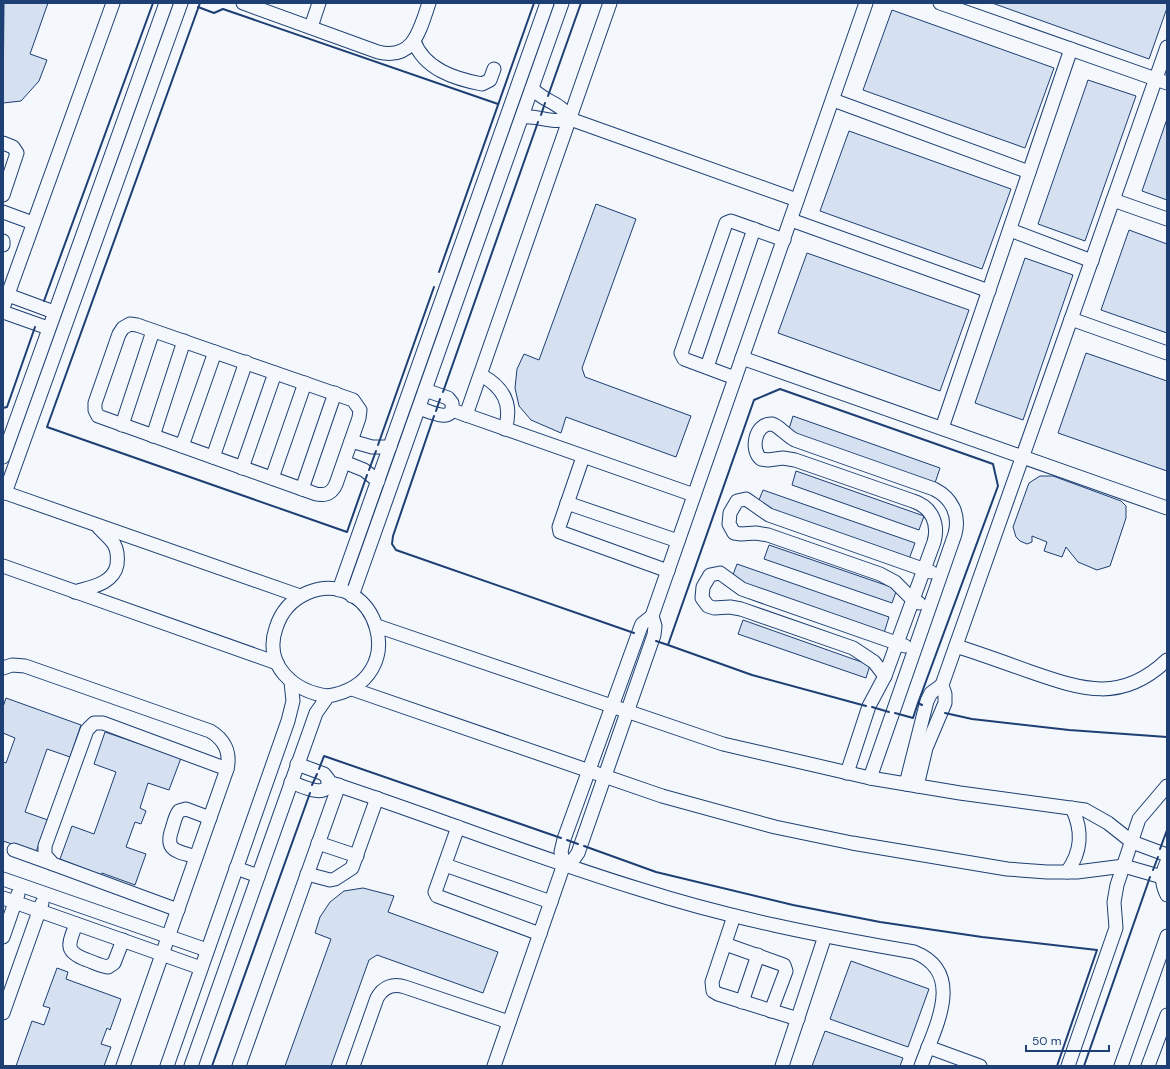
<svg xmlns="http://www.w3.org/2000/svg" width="1170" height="1069" viewBox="0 0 1170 1069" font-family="'DM Sans',sans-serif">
  <rect width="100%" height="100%" fill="#f4f7fb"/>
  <!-- building -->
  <g fill="#d5e0f0" stroke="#1d3f73">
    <path d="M4,3H48L30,54L47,60L39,81L21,101L3,103Z"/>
    <path d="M992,3H1167V8L1149,59Z"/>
    <path d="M892,10L1054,68L1025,148L863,90Z"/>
    <path d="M1088,80L1136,96L1085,241L1038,224Z"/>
    <path d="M1167,119V200L1142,191Z"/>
    <path d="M849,131L1011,189L982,269L820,211Z"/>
    <path d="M596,204L636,219L582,368L585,377L691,416L676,457L566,417L561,433L531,420L519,406L515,388L517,369L524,354L539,360Z"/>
    <path d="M1129,230L1167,244V333L1101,310Z"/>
    <path d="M807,253L969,310L940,391L778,333Z"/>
    <path d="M1025,258L1073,275L1023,420L975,403Z"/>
    <path d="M1086,353L1167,381V471L1058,433Z"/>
    <path d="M793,416L940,468L935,483L788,432Z"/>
    <path d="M796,471L924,516L919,530L792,485Z"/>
    <path d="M1040,476H1053L1121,501L1126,506V518L1110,566L1097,570L1078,562L1066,547L1062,557L1044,551L1047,542L1032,536V542L1027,544L1020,541L1016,537L1013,527L1029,483Z"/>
    <path d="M763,490L915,543L909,559L757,505Z"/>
    <path d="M769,545L897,589L892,603L764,559Z"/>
    <path d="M737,564L889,617L884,633L731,580Z"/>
    <path d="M743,620L870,665L866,678L738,634Z"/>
    <path d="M6,698L81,725L70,757L47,749L25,812L48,820L36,852L3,841V762L6,763L15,738L3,733V707Z"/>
    <path d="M105,732L181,758L169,790L148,783L140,808L146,811L141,824L135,822L126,847L146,854L135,885L102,873L101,875L60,859L72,826L94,834L116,772L94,764Z"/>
    <path d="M363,888L394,896L388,912L498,952L483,993L377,955L369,960L331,1066H285L331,939L315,933L320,917L330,902L344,891Z"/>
    <path d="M851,961L929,989L908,1047L830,1019Z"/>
    <path d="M57,968L68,972L66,979L121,999L110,1030L107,1028L101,1044L111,1047L104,1066H16L32,1021L44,1025L50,1008L43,1006Z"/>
    <path d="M825,1031L903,1058L900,1066H812Z"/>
  </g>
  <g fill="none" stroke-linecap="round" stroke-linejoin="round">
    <defs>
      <g id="minor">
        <path d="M243,3L378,52C414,61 420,29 429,3"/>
        <path d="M940,3L1167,83"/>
        <path d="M311,27L319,3"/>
        <path d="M414,41C424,69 455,79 482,84L490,80L494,69"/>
        <path d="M532,88C543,102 560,101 570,119"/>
        <path d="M833,100L1029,172"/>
        <path d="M522,117C539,115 550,124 570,119L797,200"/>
        <path d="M3,143L13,147L17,153L3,195"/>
        <path d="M1113,200L1167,219"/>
        <path d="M3,212L33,223"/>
        <path d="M791,220L989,291"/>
        <path d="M1010,230L1092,261"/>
        <path d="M3,241V245"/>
        <path d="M8,295L54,312"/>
        <path d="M3,308L113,3"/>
        <path d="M3,312L48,328"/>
        <path d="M1071,319L1167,353"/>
        <path d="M130,324L137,325L353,400L360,410L359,418L336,484C332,493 326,496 316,494L98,416L95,410V403L119,334L123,328Z"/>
        <path d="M742,358L1167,508"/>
        <path d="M707,367L754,229"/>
        <path d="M481,375C503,387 513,404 505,429"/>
        <path d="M735,378L684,359L681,353L726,223L731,221L784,240"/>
        <path d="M419,408C428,411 455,425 452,403L448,398L425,390"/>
        <path d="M452,410L694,495"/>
        <path d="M466,415L610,3"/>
        <path d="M122,425L153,331"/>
        <path d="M942,428L1071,49"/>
        <path d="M153,436L184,341"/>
        <path d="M351,441L372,447H390"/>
        <path d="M182,446L215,352"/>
        <path d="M3,457L166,3"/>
        <path d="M213,457L246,362"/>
        <path d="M583,457L559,527L560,532L668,571"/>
        <path d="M344,462L364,470L378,481"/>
        <path d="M242,468L275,373"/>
        <path d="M272,478L305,383"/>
        <path d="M302,489L335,393"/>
        <path d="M3,492L300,596"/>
        <path d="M5,493L181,3"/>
        <path d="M567,503L678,541"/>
        <path d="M3,566L277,663"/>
        <path d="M339,590L547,3"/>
        <path d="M75,592C91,587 113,584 117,565C118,557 118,551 114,544C110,538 104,533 99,528"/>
        <path d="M352,596L562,3"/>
        <path d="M919,603L913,600L895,582L880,574L768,535L756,533L741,534L734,533L729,524L730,513L737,501L746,499L769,515L931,572"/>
        <path d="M377,626L723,744L870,778L960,793L1085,810L1108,823L1132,842L1167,855"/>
        <path d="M956,646C981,654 1006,663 1031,672C1083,690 1122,703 1167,660"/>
        <path d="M3,668L12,665L25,666L210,731C224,739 231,752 227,769L123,1066"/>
        <path d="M885,676L874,662L853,648L741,609L730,607L714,608L708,606L702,598L703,587L710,575L720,573L742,589L905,646"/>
        <path d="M352,689L662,796L775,827L852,843L1007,869L1047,872H1077L1124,866L1162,877"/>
        <path d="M847,773L869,706L885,676L934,542C939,524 932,507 913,501L795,460L783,458L768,460L761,459C750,450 755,423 772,424C778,425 788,437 795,440L934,489C952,498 960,515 955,534L870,778"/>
        <path d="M291,782C301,786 331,801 328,779L324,774L297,764"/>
        <path d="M328,782C432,816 534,857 639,889C729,918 821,936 914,952C967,973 934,1029 921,1066"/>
        <path d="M906,784L927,701L931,693L942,685"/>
        <path d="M917,786L926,748L945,703V694L942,685L1167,47"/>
        <path d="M458,827L435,892L437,896L540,934"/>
        <path d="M318,843L357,856"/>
        <path d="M14,850L53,864"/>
        <path d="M196,857C178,851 164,852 172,829C174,823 175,816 179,811L186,809L210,818"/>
        <path d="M1167,862C1161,874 1161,883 1167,895"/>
        <path d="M564,864L573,860L578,853L654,635L655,626L652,616"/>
        <path d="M445,865L551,902"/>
        <path d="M236,868L258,876"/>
        <path d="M1067,872C1082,851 1083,831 1072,808"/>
        <path d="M307,874L330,880L335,879L352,868L377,798"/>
        <path d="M3,879L207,950"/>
        <path d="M3,898L201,968"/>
        <path d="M178,910L53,864L45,855V846L87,730L94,723H103L227,769"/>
        <path d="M734,916L712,982L713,991L718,994L798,1019"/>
        <path d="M76,924C69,944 63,951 87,960C93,962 100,966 108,967L114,963L123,940"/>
        <path d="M3,937L18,894"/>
        <path d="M725,944L784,965L786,971L771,1011"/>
        <path d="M742,1002L758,955"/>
        <path d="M3,1013L42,903"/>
        <path d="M928,1047L980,1066"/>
        <path d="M167,1066L288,721L293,701L291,682"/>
        <path d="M191,1066L316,713L328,696C416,681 376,564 307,593C291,600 281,612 276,628C263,665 294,692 328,696"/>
        <path d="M239,1066L339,785"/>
        <path d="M353,1066L377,998C383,987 393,983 405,987L509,1022"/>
        <path d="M494,1066L564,864L561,852L564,839L640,629L642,624L652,616L866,3"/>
        <path d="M782,1066L825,936"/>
        <path d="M1068,1066L1116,928L1114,902L1117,885L1139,819L1167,786"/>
        <path d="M1121,1066L1167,936"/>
        <path d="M1148,1066L1167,1015"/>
      </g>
    </defs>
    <!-- minor casing -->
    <use href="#minor" stroke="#1d3f73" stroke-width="15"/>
    <!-- minor -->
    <use href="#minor" stroke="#f4f7fb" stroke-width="13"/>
    <!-- wall -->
    <g stroke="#1d3f73" stroke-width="2">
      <path d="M200,3L47,427L347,532L367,475"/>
      <path d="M198,7L214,13L223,9L498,104"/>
      <path d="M548,96L581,3"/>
      <path d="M541,115L545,103"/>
      <path d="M439,272L534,3"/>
      <path d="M44,301L153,3"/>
      <path d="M443,392L538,122"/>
      <path d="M3,408L7,407L35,327"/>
      <path d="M436,411L440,399"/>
      <path d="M434,416L393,536L392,544L396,550L634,633"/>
      <path d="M378,445L434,287"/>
      <path d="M369,470L376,451"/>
      <path d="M656,641L668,645L754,400L780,389L993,464L998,486L918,703L922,705"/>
      <path d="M668,645L752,675L866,706"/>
      <path d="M872,707L889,712"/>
      <path d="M895,713L913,718L918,703"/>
      <path d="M945,713L972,719L1069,730L1167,737"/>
      <path d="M319,769L324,756L561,838"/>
      <path d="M312,785L317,774"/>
      <path d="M567,840L578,844"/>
      <path d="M584,846L656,872L793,905L880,922L982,937L1097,950L1057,1066"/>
      <path d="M1160,849L1167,830"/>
      <path d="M1153,870L1158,857"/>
      <path d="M212,1066L310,793"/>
      <path d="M1084,1066L1150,877"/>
    </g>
  </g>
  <!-- border -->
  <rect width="1170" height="1069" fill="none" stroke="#1d3f73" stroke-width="8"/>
  <!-- scale -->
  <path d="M1026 1045v6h83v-6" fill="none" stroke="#1d3f73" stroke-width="2"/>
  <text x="1032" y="1045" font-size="12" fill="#1d3f73" stroke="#f4f7fb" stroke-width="3" paint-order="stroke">50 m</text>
</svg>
